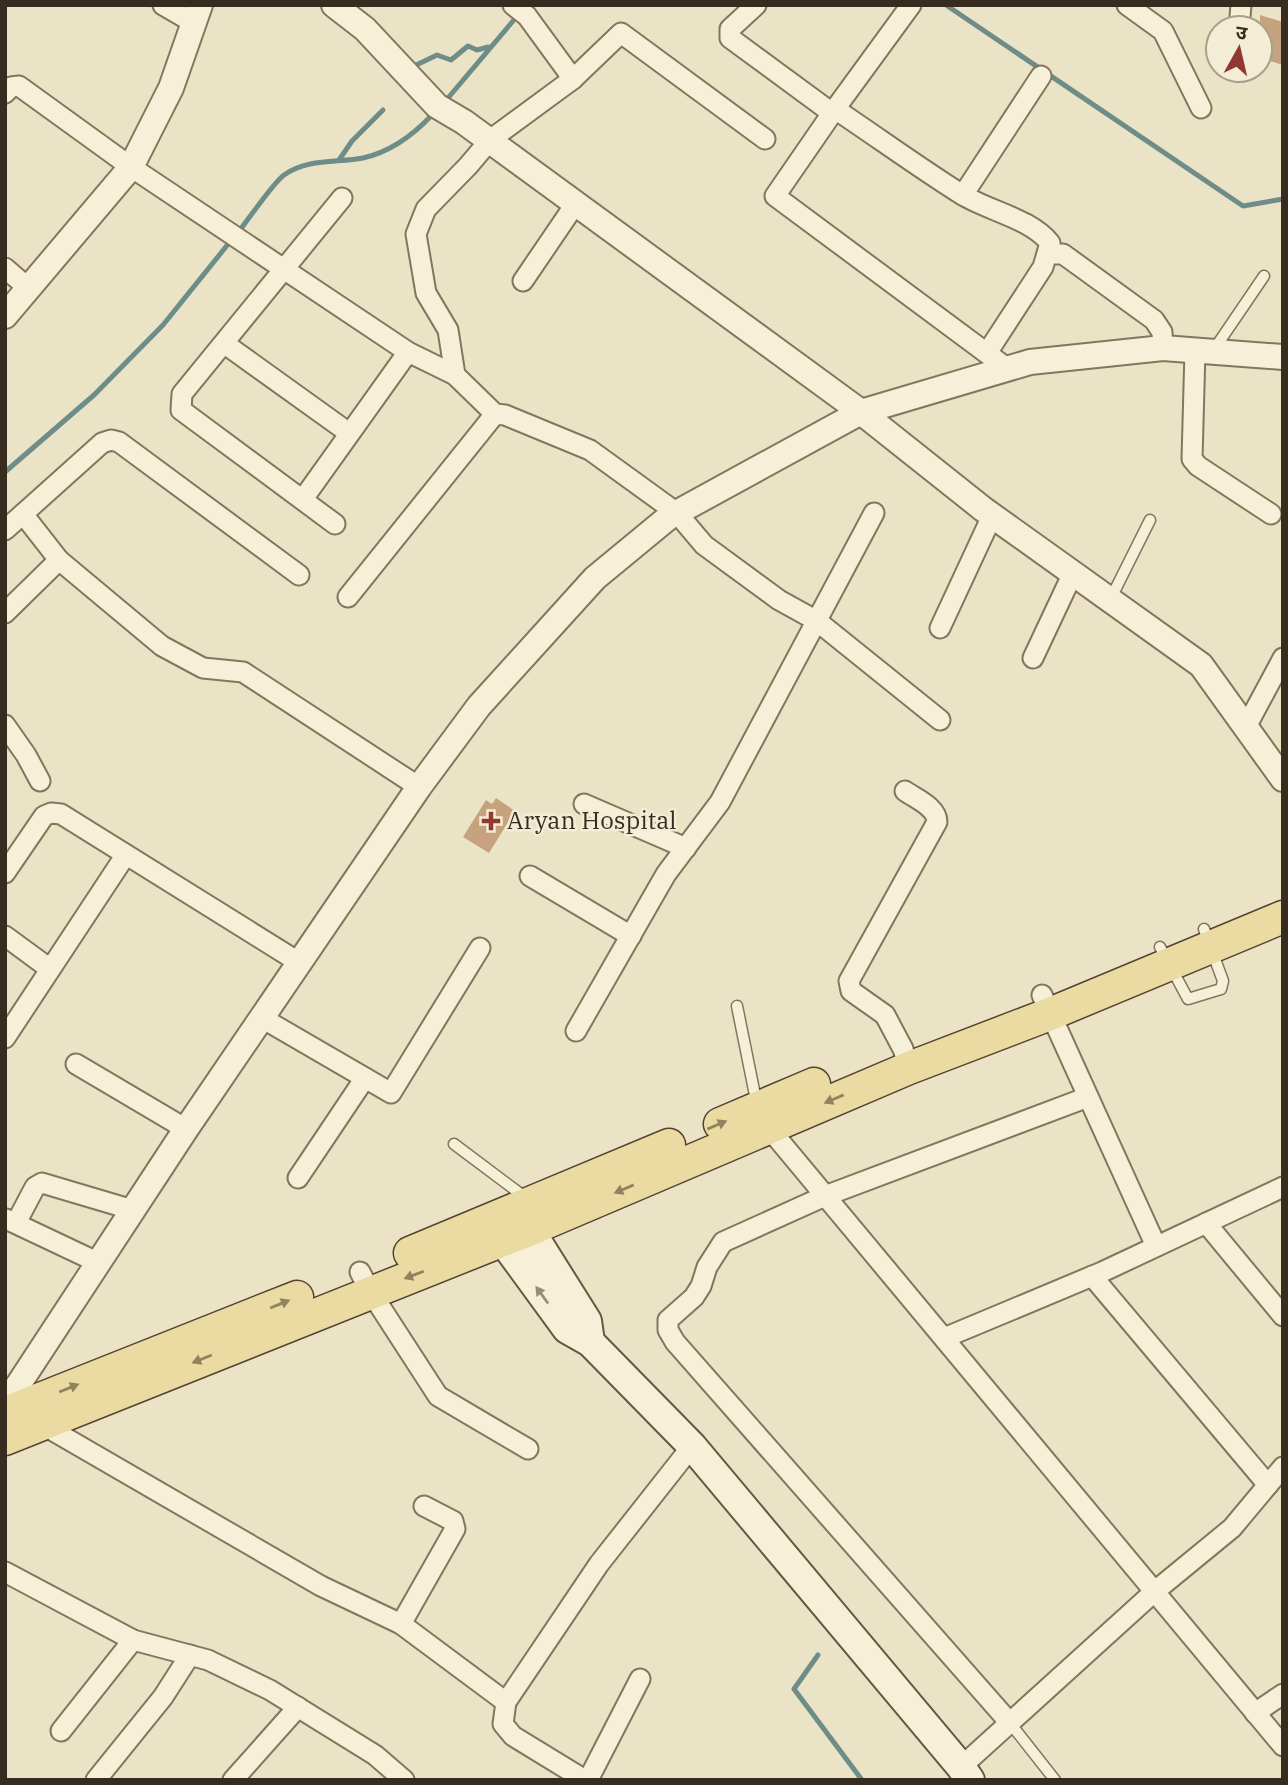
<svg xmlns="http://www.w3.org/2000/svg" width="1288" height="1785" viewBox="0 0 1288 1785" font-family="'IBM Plex Serif','Noto Sans Devanagari',serif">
  <rect width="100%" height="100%" fill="#ebe3c6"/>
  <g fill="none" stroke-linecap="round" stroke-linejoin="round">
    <!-- stream -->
    <g stroke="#6e8d88" stroke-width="5">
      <path d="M946,5L1243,206L1283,199"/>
      <path d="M410,68L437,55L451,60L468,46L477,50L488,47"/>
      <path d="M448,98L513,21"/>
      <path d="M339,160L352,141L383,110"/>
      <path d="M240,230C250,217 274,182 284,175C308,158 337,163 363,158C390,152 413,135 431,116"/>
      <path d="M5,472L94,395L163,325L229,243"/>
      <path d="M818,1655L794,1689L862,1780"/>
    </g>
  </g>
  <!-- building -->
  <g fill="#c7a27f">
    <path d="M1260,15L1283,22V65L1260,58Z"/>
    <path d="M496,798L515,811L489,853L463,837L486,800L492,804Z"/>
  </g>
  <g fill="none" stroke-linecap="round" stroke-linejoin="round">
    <defs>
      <g id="service">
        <path d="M1215,348L1264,276"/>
        <path d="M1110,600L1150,520"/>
        <path d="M1160,947L1188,999L1221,989L1223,981L1204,929"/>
        <path d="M737,1006L757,1105"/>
        <path d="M454,1144L526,1198"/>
        <path d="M1010,1723L1055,1780"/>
      </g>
      <g id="minor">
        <path d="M163,5L194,23"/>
        <path d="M513,5L527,16L573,79"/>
        <path d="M756,5L730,29V38L832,113"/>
        <path d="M911,5L835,109L775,196L1008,369"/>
        <path d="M1127,5L1163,31L1201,108"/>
        <path d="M1240,17L1241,5"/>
        <path d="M5,93L11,87L19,86L131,167L408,352L455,375L495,414"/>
        <path d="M835,109C877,137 918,167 961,194C988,211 1030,218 1050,243L1043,267L987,353"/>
        <path d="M963,195L1041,76"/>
        <path d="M1048,254H1063L1154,320L1162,332L1163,348"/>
        <path d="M5,268L28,288"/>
        <path d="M523,281L576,203"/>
        <path d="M225,344L349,433"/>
        <path d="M1195,351L1192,459L1198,466L1271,514"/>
        <path d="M455,375L448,330L426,293L416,234L426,209L468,166L490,140L573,79L621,33L765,139"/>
        <path d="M303,499L408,352"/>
        <path d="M23,514L59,560L162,646L203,668L243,672L419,787"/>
        <path d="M335,524L181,410L182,394L342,198"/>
        <path d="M5,530L102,443L111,440L119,442L299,575"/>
        <path d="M348,597L495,414L505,415L590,450L677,513L704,545L779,600L817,621L940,720"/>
        <path d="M5,613L59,560"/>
        <path d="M940,628L992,516"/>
        <path d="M1033,658L1073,573"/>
        <path d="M5,725L26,755L40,781"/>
        <path d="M1246,727L1283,658"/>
        <path d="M905,791C916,799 937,807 937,822L849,981L851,991L885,1015L903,1049L909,1068"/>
        <path d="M584,804L686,848"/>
        <path d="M5,873L44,816L51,813L61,814L300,963"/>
        <path d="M530,876L631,936"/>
        <path d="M5,936L50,969"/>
        <path d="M1042,995L1156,1246"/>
        <path d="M262,1018L391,1093L480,948"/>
        <path d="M576,1031L666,874L720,802L874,513"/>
        <path d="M5,1038L125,856"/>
        <path d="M76,1064L186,1129"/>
        <path d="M763,1119L768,1127L1283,1746"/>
        <path d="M298,1178L365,1078"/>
        <path d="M6,1219L99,1263"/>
        <path d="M16,1223L35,1187L42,1183L133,1210"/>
        <path d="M1206,1223L1283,1316"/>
        <path d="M360,1272L370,1291L438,1396L528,1449"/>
        <path d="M1092,1276L1268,1485"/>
        <path d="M944,1338L1102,1272L1283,1187"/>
        <path d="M38,1422L321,1586L401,1624L506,1702"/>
        <path d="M5,1572L133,1640L208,1660L270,1690L375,1755L404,1780"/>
        <path d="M401,1624L455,1529L453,1521L424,1506"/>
        <path d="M1255,1713L1283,1694"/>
        <path d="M1010,1723L675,1342L668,1330V1320L694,1297L701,1286L707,1267L723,1242L825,1196L1088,1097"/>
        <path d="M61,1731L133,1640"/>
        <path d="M961,1767L1154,1592L1232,1528L1283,1467"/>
        <path d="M96,1780L163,1697L190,1655"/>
        <path d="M233,1780L298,1707"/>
        <path d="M585,1780L513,1736L503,1724L506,1702L599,1564L692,1446"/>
        <path d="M588,1780L640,1679"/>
      </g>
      <g id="tertiary">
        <path d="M334,5L365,29L437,106L464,122L861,412L983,509L1201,665L1283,779"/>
        <path d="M5,316L131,167L171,88L200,5"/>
        <path d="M5,1405L186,1129L419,787L479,706L595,578L669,517L861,412L1030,362L1163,348L1283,357"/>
      </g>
      <g id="secondary">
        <path d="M518,1211L587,1321L590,1342"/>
        <path d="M491,1221L502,1240L567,1329L590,1342L692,1446L961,1767L970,1780"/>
      </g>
      <g id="primary">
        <path d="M720,1124L814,1084"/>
        <path d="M410,1253L669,1145"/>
        <path d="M5,1413L297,1297"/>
        <path d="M5,1439L531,1229L909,1068L1050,1014L1283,917"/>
      </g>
    </defs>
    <!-- service casing -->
    <use href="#service" stroke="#85755d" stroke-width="13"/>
    <!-- minor casing -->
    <use href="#minor" stroke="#85755d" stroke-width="23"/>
    <!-- tertiary casing -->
    <use href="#tertiary" stroke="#85755d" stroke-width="28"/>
    <!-- secondary casing -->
    <use href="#secondary" stroke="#675740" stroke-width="32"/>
    <!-- primary casing -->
    <use href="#primary" stroke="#534431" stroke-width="35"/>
    <!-- service -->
    <use href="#service" stroke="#f6f0d9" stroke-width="10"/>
    <!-- minor -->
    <use href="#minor" stroke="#f6f0d9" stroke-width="19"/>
    <!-- tertiary -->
    <use href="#tertiary" stroke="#f6f0d9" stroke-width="24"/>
    <!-- secondary -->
    <use href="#secondary" stroke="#f6f0d9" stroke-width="28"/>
    <!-- primary -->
    <use href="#primary" stroke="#ebdaa1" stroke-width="32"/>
  </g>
  <!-- one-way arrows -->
  <defs><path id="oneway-solid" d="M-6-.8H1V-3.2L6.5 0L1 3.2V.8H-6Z" transform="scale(1.75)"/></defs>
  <g fill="#918360">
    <use href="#oneway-solid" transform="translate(834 1099) rotate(157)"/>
    <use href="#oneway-solid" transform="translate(717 1125) rotate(-23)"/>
    <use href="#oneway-solid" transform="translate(624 1189) rotate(157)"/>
    <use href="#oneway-solid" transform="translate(414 1275) rotate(159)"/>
    <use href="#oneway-solid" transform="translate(280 1304) rotate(-22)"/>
    <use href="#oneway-solid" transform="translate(202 1359) rotate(158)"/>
    <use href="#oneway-solid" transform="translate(69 1388) rotate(-22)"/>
  </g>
  <use fill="#968e7c" href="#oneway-solid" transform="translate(542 1295) rotate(-126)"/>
  <!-- markers -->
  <path fill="#903831" stroke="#f3edd5" stroke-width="2.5" d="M487.5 810.5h7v7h7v7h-7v7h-7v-7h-7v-7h7z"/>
  <g text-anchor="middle" stroke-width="5" stroke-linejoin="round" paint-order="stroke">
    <!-- poi labels -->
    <g font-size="24" fill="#372c20" stroke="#f3edd5" text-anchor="start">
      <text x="507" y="829">Aryan Hospital</text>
    </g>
  </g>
  <!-- border -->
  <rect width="1288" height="1785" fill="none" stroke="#372c20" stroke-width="14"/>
  <!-- north arrow -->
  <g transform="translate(1239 49) rotate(8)"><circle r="33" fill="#f3edd5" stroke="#a8a08d" stroke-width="2"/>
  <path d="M0-5L12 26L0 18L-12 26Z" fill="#903831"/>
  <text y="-10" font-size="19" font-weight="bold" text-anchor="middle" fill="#372c20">उ</text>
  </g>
</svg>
